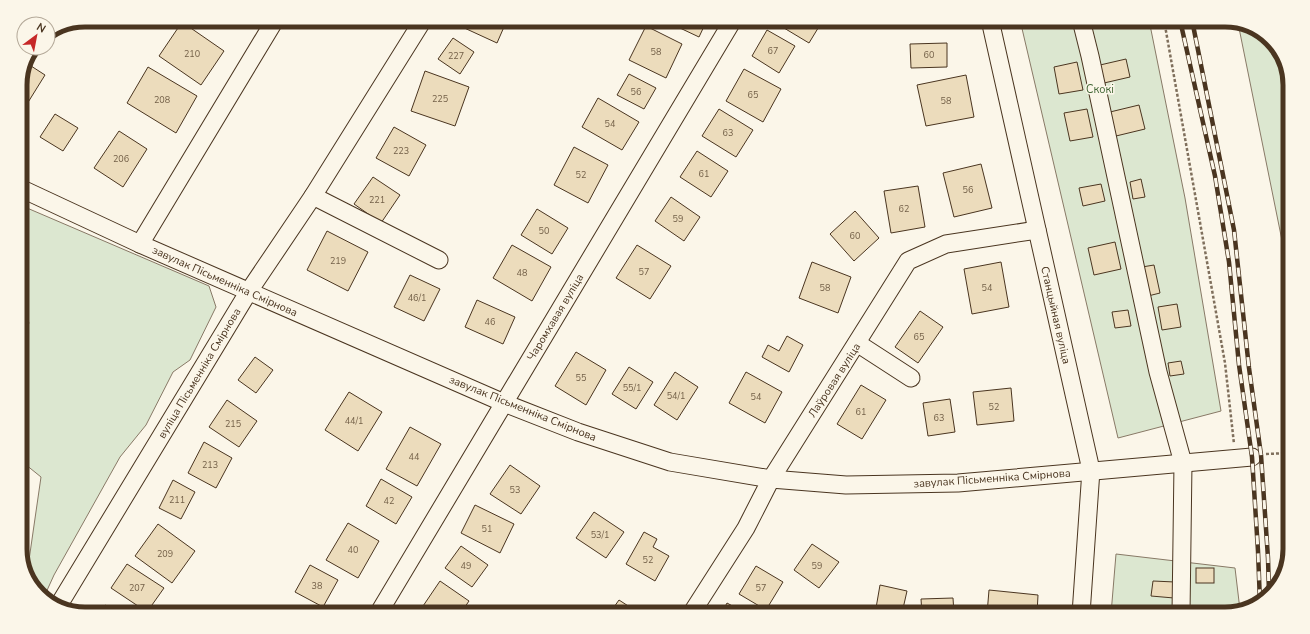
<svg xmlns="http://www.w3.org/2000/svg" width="1310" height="634" viewBox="0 0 1310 634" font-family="'Nunito Sans',sans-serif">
  <rect width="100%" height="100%" fill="#fbf6e9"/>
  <!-- green -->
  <g fill="#dce7d0" stroke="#887966">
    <path d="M1020,20H1149L1185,198L1221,411L1118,438Z"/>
    <path d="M1238,23L1254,27L1279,49L1290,81V280Z"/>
    <path d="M20,205L209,286L216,307L190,360L173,372L146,425L120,457L54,575L44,597L31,585L27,574L41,477L20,460V343L29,323L20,292Z"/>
    <path d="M1116,554L1235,568L1240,610L1225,614H1111Z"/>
  </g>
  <!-- building -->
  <g fill="#ecdcbc" stroke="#4a3520">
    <path d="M462,20H507L497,43L460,26Z"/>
    <path d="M663,20H707L699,37Z"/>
    <path d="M789,20H823L809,43L784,28Z"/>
    <path d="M182,22L224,51L201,85L159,56Z"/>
    <path d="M646,26L682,44L666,78L629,60Z"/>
    <path d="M767,30L795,46L779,73L752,56Z"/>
    <path d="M453,38L474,52L460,74L438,59Z"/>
    <path d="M947,43V67L911,68L910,44Z"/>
    <path d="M1126,59L1130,77L1104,83L1100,65Z"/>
    <path d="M1077,62L1083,90L1059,94L1054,67Z"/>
    <path d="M28,64L45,75L22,112L20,111V81Z"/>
    <path d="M148,67L197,96L176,133L127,103Z"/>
    <path d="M744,69L781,89L763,122L726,101Z"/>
    <path d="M425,71L469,87L455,126L411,111Z"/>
    <path d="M629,74L656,88L644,109L617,95Z"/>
    <path d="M966,75L974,117L926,126L917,85Z"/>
    <path d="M598,98L639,122L622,150L582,127Z"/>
    <path d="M1139,105L1145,129L1116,136L1110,112Z"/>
    <path d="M719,109L753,130L736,157L702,136Z"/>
    <path d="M1087,109L1093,137L1070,141L1064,113Z"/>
    <path d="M55,114L78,128L63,151L40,137Z"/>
    <path d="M394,127L426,145L409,176L376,158Z"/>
    <path d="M119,131L147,149L123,187L94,168Z"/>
    <path d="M574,147L608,165L588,203L554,185Z"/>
    <path d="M697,151L728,171L711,197L680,177Z"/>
    <path d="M981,164L992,208L954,217L943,173Z"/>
    <path d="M373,177L400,195L381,223L354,204Z"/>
    <path d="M1141,179L1145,197L1133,199L1130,182Z"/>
    <path d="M1101,184L1105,201L1083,206L1079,188Z"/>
    <path d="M918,186L925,227L891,233L884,191Z"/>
    <path d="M671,197L700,217L684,241L655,221Z"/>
    <path d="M537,209L568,228L552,254L521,235Z"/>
    <path d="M855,211L879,238L854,261L830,234Z"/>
    <path d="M327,231L368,252L348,291L307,270Z"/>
    <path d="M1115,242L1121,269L1094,275L1088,248Z"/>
    <path d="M512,245L551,267L532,301L493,278Z"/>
    <path d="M637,245L671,266L650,299L616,278Z"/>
    <path d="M812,262L851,277L838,313L799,298Z"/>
    <path d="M1001,262L1009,307L972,314L964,269Z"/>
    <path d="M1154,265L1160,293L1148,296L1142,267Z"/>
    <path d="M410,275L440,289L424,321L394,307Z"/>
    <path d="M477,300L515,317L503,344L465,327Z"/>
    <path d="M1177,304L1181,327L1162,330L1158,307Z"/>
    <path d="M1128,310L1131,326L1115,328L1112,312Z"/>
    <path d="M920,311L943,327L918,363L895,347Z"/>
    <path d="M787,336L803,345L789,372L762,357L768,345L779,351Z"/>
    <path d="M576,352L606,370L586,405L555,386Z"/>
    <path d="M255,357L273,370L256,393L238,380Z"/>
    <path d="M1181,361L1184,374L1170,376L1168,363Z"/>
    <path d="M629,367L653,382L636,409L612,394Z"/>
    <path d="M675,372L698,387L677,420L654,405Z"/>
    <path d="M746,372L782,392L765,423L729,403Z"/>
    <path d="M861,385L886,400L862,439L837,424Z"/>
    <path d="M1011,388L1014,421L977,425L973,392Z"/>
    <path d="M349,392L382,412L358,451L325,430Z"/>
    <path d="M950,399L955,432L928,436L923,403Z"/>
    <path d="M227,400L257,421L239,447L209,427Z"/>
    <path d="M410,427L441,444L417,486L386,469Z"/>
    <path d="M204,442L232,458L216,488L188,473Z"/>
    <path d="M510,465L540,486L521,514L490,494Z"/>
    <path d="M381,479L412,497L396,524L366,506Z"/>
    <path d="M173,480L195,492L181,519L159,508Z"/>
    <path d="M475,505L514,524L500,553L461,533Z"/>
    <path d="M594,512L624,532L606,558L576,538Z"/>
    <path d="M348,523L379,541L358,578L326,560Z"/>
    <path d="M158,524L195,551L172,583L135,556Z"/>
    <path d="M644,532L657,539L653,547L669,556L655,581L626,564Z"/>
    <path d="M812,544L839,562L819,588L794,570Z"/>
    <path d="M461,546L488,565L472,587L445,568Z"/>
    <path d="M127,564L164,588L147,612L111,588Z"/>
    <path d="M310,565L338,580L323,607L295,592Z"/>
    <path d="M756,566L783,582L766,610L739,594Z"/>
    <rect x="1196" y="568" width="18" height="15"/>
    <path d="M440,581L469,601L460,614H429L421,609Z"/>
    <path d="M1153,581L1175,582L1174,598L1151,596Z"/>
    <path d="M880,585L907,591L902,613L876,608Z"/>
    <path d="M989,590L1038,595L1037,614H987Z"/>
    <path d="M953,598L954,614H922L921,599Z"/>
    <path d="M619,600L639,613V614H609Z"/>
    <path d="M727,603L747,614H721Z"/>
    <path d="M105,605L119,614H99Z"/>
  </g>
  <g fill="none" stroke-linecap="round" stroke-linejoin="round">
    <defs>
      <g id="minor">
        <path d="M990,20L1091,470L1081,614"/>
        <path d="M1081,20L1090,56L1158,372L1183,463L1181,614"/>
        <path d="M20,188L140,244L504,403L578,432L670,462L771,479L846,485L958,483L1252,457"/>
        <path d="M313,196L439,260"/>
        <path d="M140,244L275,20"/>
        <path d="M857,343L911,378"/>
        <path d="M57,608L249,291L313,196L423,20"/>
        <path d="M378,614L733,20"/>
        <path d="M691,614L746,528L771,479L908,261L946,244L1037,230"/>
      </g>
    </defs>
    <!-- minor casing -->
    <use href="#minor" stroke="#4a3520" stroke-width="19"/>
    <!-- path -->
    <g stroke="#7f6f5c" stroke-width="2.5" stroke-dasharray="3 2" stroke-linecap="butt">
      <path d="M1164,20L1225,363L1234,444"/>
      <path d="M1266,454L1290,453"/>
    </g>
    <!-- minor -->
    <use href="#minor" stroke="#fbf6e9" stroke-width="17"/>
    <defs>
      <g id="rail">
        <path d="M1180,20L1215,176L1229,262L1239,365L1252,457L1258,551L1260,603"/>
        <path d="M1192,20L1234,230L1249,368L1261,455L1268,558L1269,594"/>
      </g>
    </defs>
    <!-- rail casing -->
    <use href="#rail" stroke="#4a3520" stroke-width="4.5"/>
    <!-- rail -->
    <use href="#rail" stroke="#fbf6e9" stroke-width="3" stroke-dasharray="9" stroke-linecap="butt"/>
  </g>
  <g text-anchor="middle" stroke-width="3" stroke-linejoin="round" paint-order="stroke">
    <!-- number labels -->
    <g font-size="9" fill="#725f47">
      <text x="773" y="54">67</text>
      <text x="656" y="55">58</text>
      <text x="192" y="57">210</text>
      <text x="929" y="58">60</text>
      <text x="456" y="59">227</text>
      <text x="636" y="95">56</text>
      <text x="753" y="98">65</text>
      <text x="440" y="102">225</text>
      <text x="162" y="103">208</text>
      <text x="946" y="104">58</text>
      <text x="610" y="127">54</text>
      <text x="728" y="136">63</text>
      <text x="401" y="154">223</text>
      <text x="121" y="162">206</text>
      <text x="704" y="177">61</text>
      <text x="581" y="178">52</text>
      <text x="968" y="193">56</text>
      <text x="377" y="203">221</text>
      <text x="904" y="212">62</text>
      <text x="678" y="222">59</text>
      <text x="544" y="234">50</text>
      <text x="855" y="239">60</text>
      <text x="338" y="264">219</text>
      <text x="644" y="275">57</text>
      <text x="522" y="276">48</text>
      <text x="825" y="291">58</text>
      <text x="987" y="291">54</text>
      <text x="417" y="301">46/1</text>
      <text x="490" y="325">46</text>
      <text x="919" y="340">65</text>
      <text x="581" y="381">55</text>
      <text x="632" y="391">55/1</text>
      <text x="676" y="399">54/1</text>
      <text x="756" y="400">54</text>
      <text x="994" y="410">52</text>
      <text x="861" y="415">61</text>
      <text x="939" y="421">63</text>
      <text x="354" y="424">44/1</text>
      <text x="233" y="427">215</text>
      <text x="414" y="460">44</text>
      <text x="210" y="468">213</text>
      <text x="515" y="493">53</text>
      <text x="177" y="503">211</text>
      <text x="389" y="504">42</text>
      <text x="487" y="532">51</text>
      <text x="600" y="538">53/1</text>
      <text x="353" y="553">40</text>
      <text x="165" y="557">209</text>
      <text x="648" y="563">52</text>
      <text x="466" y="569">49</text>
      <text x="817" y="569">59</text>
      <text x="317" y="589">38</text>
      <text x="137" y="591">207</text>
      <text x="761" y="591">57</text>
    </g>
    <!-- park labels -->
    <g font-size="11" fill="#436837" stroke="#fbf6e9">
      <text x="1100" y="93">Скокі</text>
    </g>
    <!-- street labels -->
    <g font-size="11" fill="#4a3520" stroke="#fbf6e9">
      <text transform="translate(225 281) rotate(24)" y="4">завулак Пісьменніка Смірнова</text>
      <text transform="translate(1056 315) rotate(77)" y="4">Станцыйная вуліца</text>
      <text transform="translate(555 317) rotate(-59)" y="4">Чаромхавая вуліца</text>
      <text transform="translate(199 373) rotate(-59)" y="4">вуліца Пісьменніка Смірнова</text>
      <text transform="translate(834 380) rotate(-57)" y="4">Лаўровая вуліца</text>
      <text transform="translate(523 408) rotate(22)" y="4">завулак Пісьменніка Смірнова</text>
      <text transform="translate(992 478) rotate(-4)" y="4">завулак Пісьменніка Смірнова</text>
    </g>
  </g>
  <!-- crop -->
  <path d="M0 0H1310V634H0ZM85 27H1225A58 58 0 0 1 1283 85V549A58 58 0 0 1 1225 607H85A58 58 0 0 1 27 549V85A58 58 0 0 1 85 27Z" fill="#fbf6e9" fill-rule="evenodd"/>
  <path fill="none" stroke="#4a3520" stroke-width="5" d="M85 27H1225A58 58 0 0 1 1283 85V549A58 58 0 0 1 1225 607H85A58 58 0 0 1 27 549V85A58 58 0 0 1 85 27Z"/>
  <!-- north arrow -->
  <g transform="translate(36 36) rotate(32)"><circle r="19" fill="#fbf6e9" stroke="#b4a999"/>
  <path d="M0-3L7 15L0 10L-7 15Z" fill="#c62828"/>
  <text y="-6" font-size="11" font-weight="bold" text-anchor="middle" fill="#4a3520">N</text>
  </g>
</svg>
